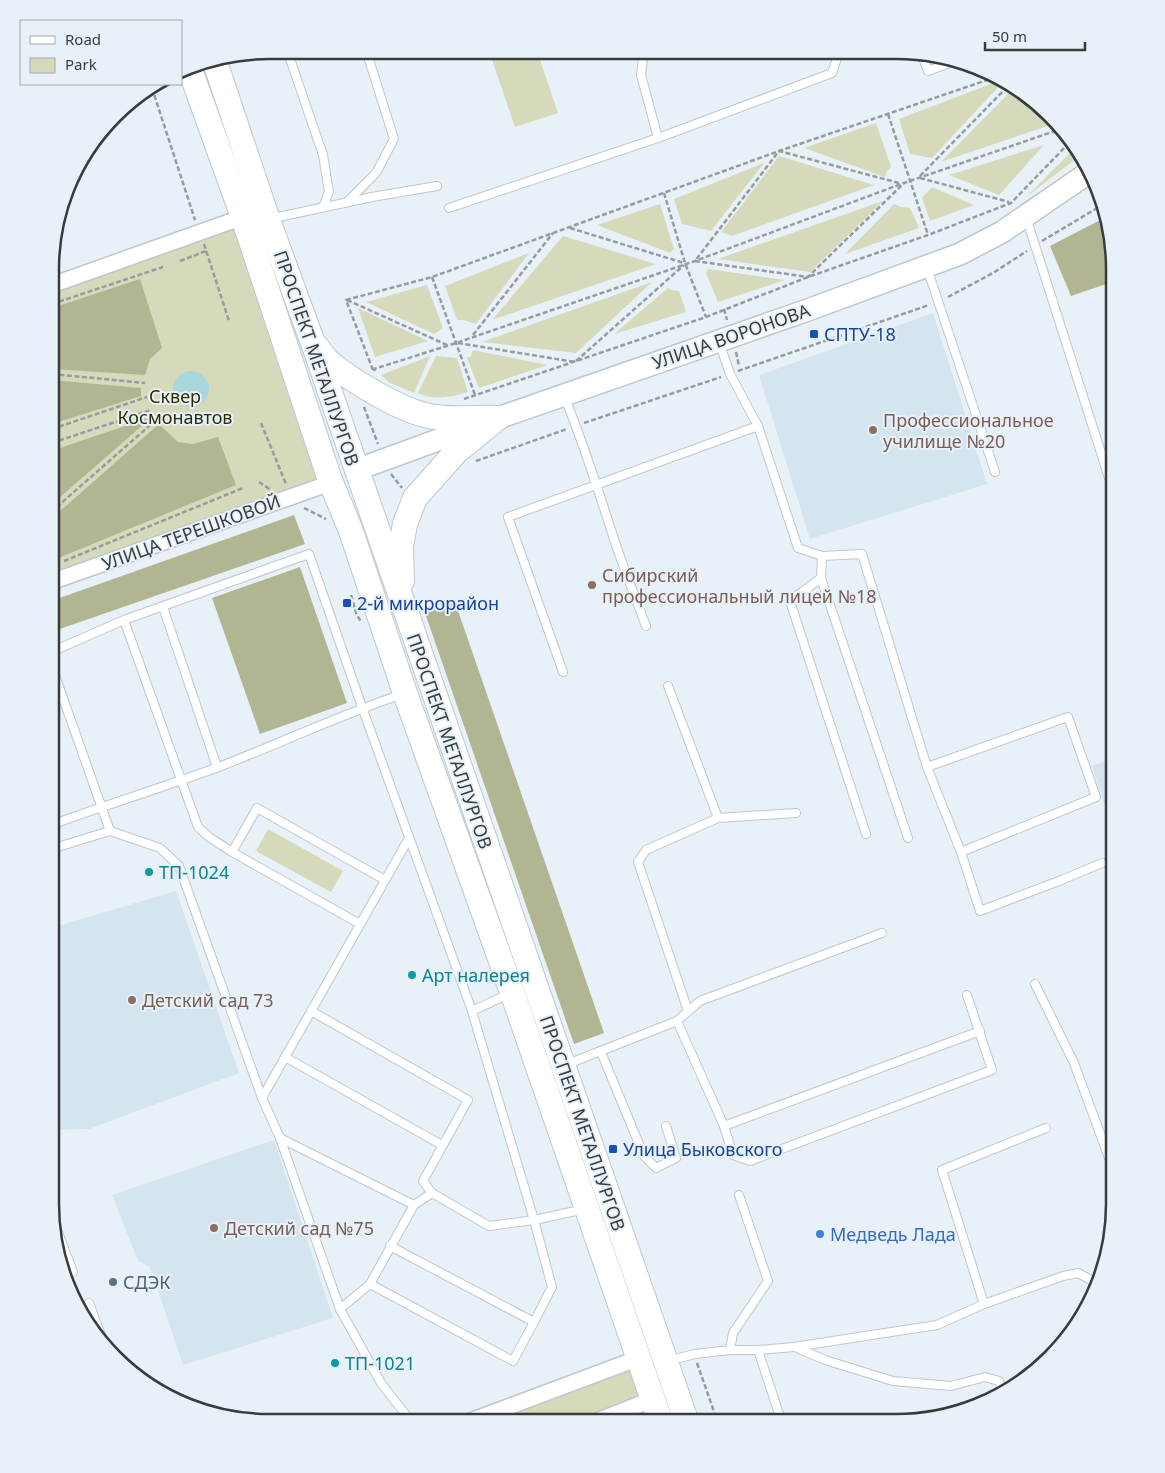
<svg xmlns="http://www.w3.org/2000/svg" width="1165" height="1473" viewBox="0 0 1165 1473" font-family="'Noto Sans',sans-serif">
  <rect width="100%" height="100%" fill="#e8f1f8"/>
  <!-- built -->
  <g fill="#d5e5f0">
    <polygon points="933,313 987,484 810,539 759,375"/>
    <polygon points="1115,758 1115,837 1092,766"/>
    <polygon points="176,891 239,1073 89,1129 50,1130 51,928"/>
    <polygon points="274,1140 333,1318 183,1365 150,1267 138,1261 112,1195"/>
  </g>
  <!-- green -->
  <g fill="#d6d9ba">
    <polygon points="489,51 537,51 558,113 515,127"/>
    <polygon points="1001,80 1004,81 932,158 910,154 899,119"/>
    <polygon points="1016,86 1053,124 941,162"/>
    <polygon points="876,123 891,167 887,171 885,177 804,148"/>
    <polygon points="1044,145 999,195 949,175"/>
    <polygon points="1075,148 1081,155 1026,197"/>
    <polygon points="779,156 874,185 732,236 721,232"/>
    <polygon points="764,163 711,231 682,224 674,199"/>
    <polygon points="932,187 974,205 930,221 922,198"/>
    <polygon points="883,201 810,272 718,259"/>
    <polygon points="660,204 674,249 670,253 597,225"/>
    <polygon points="894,204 901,207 910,208 919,228 845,254"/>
    <polygon points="243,217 330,480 51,582 52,285"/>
    <polygon points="563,236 656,264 492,320"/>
    <polygon points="529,253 476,324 463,320 457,320 445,286"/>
    <polygon points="708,269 785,280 718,302 706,273"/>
    <polygon points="652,282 576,353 482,342"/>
    <polygon points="427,285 443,328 434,334 366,302"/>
    <polygon points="668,288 671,290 679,291 686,312 614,334"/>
    <polygon points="358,308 428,341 375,357"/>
    <polygon points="473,350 547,365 479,388 467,358 471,356"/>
    <polygon points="430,356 414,393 390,383 381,375"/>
    <path d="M436 356 457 358 468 392C452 397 434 401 418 393Z"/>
    <polygon points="268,829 343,871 331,892 256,851"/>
    <polygon points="639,1358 653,1399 592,1423 465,1423"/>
  </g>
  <!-- forest -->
  <g fill="#b1b591">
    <polygon points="1108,216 1115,268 1115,281 1071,296 1050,246"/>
    <polygon points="140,279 162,348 150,359 145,375 52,369 52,308"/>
    <polygon points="52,380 141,388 141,396 52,424"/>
    <polygon points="152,417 51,505 51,451"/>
    <polygon points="159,424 178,442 193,444 218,437 236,485 51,561 51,519"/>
    <polygon points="294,515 305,544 51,632 51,601"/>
    <polygon points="300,567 347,703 260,734 212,598"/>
    <polygon points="455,602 604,1033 574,1044 425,613"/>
  </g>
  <!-- water -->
  <circle fill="#a8d7de" cx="191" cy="389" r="18"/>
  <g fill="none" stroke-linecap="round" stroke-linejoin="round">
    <defs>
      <g id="lane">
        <polyline points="287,50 323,155 329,192 323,207"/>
        <polyline points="640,51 643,58 641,75 658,138"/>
        <polyline points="921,52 928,71 952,62"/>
        <polyline points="347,202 376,173 394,139 366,50"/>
        <polyline points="449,208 658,138 832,73 839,52"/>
        <polyline points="1026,217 1109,478"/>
        <polyline points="269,219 372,197 437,186"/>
        <polyline points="927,268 995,472"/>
        <polyline points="719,342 730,374 758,426 798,548 822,556 862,554 927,767 961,852 980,911 1059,881 1102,863"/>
        <path d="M564 396C585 446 600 497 617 548 626 574 636 600 646 626"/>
        <polyline points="822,556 821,578 908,838"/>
        <polyline points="821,578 790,601 866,834"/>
        <polyline points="163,607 217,767"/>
        <polyline points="124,620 198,827 209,837 232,852"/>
        <polyline points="51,652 124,620 309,554 362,707 472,1011 534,1220 489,1226 432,1193"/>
        <polyline points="563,672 508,517 758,426"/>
        <polyline points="668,686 718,818 646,850 638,862 688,1011"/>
        <polyline points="927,767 1068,717 1096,797 961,852"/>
        <polyline points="718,818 796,813"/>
        <path d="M51 825C105 805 161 788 216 768 279 744 339 715 403 694"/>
        <polyline points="110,831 160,848 179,866 262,1098 280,1138 340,1309 381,1383 412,1423"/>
        <polyline points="51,849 110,831 51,664"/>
        <polyline points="360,924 232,852 257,808 385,880"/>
        <polyline points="1035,984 1074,1063 1115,1174"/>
        <polyline points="311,1011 468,1100 423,1181 432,1193 414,1205 370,1284 340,1309"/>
        <polyline points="472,1011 511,993"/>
        <polyline points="677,1021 724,1126 733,1155 750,1161 992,1070 967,995"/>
        <polyline points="601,1052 644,1156 656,1168 676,1158 666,1126"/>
        <polyline points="285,1057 442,1145"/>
        <polyline points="565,1065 677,1021 700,1001 882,933"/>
        <polyline points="262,1098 409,838"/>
        <polyline points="724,1126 980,1031"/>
        <polyline points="280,1138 414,1205"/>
        <polyline points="51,1214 73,1272"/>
        <polyline points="370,1284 513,1361 534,1322 390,1246"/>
        <polyline points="89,1303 102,1338"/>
        <polyline points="984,1304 942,1170 1046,1128"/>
        <polyline points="534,1322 552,1287 534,1220 585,1209"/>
        <polyline points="795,1347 825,1360 893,1381 951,1386 985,1377 999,1381 1004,1394"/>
        <polyline points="730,1350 733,1333 768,1281 739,1195"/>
        <polyline points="758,1350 782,1423"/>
        <polyline points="667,1361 695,1354 730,1350 758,1350 794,1347 937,1325 984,1304 1063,1276 1078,1273 1095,1282"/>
      </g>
      <g id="street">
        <polyline points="52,285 243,217"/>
        <polyline points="51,582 319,487 330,480"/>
        <polyline points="465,1423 639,1358"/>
        <polyline points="592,1423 653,1399"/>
      </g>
      <polyline id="secondary" points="356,470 498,418 805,311 960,254 1002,232 1091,171"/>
      <g id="primary">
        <polyline points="214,59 268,220 313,343 687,1423"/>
        <polyline points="189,67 243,217 330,480 351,531 405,693 512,992 661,1423"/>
        <path d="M316 346C320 351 324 357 328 361 350 380 397 408 425 415 446 421 475 417 498 418"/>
        <polyline points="402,581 401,546 405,524 415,498 456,452 498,418"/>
      </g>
    </defs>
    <!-- lane casing -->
    <use href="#lane" stroke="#bec7ce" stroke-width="10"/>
    <!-- street casing -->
    <use href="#street" stroke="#bec7ce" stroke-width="18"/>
    <!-- secondary casing -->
    <use href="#secondary" stroke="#bec7ce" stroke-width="24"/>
    <!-- primary casing -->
    <use href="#primary" stroke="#bec7ce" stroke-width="26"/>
    <!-- path -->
    <g stroke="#959ca0" stroke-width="2.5" stroke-dasharray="5 2.5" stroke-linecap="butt">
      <polyline points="152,88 195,220"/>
      <polyline points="888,114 928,235"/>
      <polyline points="920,176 1010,84"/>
      <polyline points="920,178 1009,202"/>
      <polyline points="899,183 779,151 695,261 808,277 904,183"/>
      <polyline points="664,193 685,263 706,317"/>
      <polyline points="570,228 684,263"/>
      <polyline points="1042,241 1104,204"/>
      <polyline points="204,244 229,321"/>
      <polyline points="180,261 206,251"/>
      <polyline points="432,277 475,395"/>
      <polyline points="948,297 993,273 1027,251"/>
      <polyline points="347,300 447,345"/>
      <polyline points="52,304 163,267"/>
      <polyline points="724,309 727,320"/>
      <polyline points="473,335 553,233"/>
      <polyline points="458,343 575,362 684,265"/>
      <polyline points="736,352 739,366"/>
      <polyline points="373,370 346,300 432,277 779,151 993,78"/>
      <polyline points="375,371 374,369 456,343 695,261 901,184 1058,130"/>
      <polyline points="738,371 929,305"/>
      <polyline points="52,374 145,383"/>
      <polyline points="464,399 706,317 808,277 928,235 1011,203 1070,142"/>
      <polyline points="364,407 378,444"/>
      <polyline points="261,423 286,484"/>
      <polyline points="584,423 721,377"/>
      <polyline points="52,429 147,397"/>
      <polyline points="52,443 151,410"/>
      <polyline points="476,461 567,429"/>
      <polyline points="391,474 402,488"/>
      <polyline points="259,482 271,490"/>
      <polyline points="304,508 326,519"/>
      <polyline points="51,512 156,420"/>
      <polyline points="64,561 243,488"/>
      <polyline points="351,595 356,613 361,622"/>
      <polyline points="697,1363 718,1423"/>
    </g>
    <!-- lane -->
    <use href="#lane" stroke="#fff" stroke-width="8"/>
    <!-- street -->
    <use href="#street" stroke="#fff" stroke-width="15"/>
    <!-- secondary -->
    <use href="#secondary" stroke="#fff" stroke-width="21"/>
    <!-- primary -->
    <use href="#primary" stroke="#fff" stroke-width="24"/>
  </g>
  <!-- markers -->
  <g fill="#1a4fb4" stroke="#e8f1f8" stroke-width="2">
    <rect x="809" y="329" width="10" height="10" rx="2.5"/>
    <rect x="342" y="598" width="10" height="10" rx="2.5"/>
    <rect x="608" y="1144" width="10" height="10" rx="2.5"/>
  </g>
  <g fill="#8d6e63" stroke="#e8f1f8" stroke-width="2">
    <circle cx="873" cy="430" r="5"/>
    <circle cx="592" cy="585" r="5"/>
    <circle cx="132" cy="1000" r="5"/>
    <circle cx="214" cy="1228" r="5"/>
  </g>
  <g fill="#0f9aa8" stroke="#e8f1f8" stroke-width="2">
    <circle cx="149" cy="872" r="5"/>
    <circle cx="412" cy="975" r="5"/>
    <circle cx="335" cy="1363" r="5"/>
  </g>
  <circle fill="#3f7fe0" stroke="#e8f1f8" stroke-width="2" cx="820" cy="1234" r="5"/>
  <circle fill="#5c6f8a" stroke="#e8f1f8" stroke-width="2" cx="113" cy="1282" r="5"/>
  <g text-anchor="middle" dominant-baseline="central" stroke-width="4" stroke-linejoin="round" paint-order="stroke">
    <!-- transit labels -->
    <g font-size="18" fill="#164399" stroke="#e8f1f8" text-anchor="start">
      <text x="824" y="334">СПТУ-18</text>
      <text x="357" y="603">2-й микрорайон</text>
      <text x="623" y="1149">Улица Быковского</text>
    </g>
    <!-- street labels -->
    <g font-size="18" fill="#383c3e" stroke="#e8f1f8">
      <text transform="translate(731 336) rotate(-19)">УЛИЦА ВОРОНОВА</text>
      <text transform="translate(317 358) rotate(71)">ПРОСПЕКТ МЕТАЛЛУРГОВ</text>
      <text transform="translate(191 532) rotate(-20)">УЛИЦА ТЕРЕШКОВОЙ</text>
      <text transform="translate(450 741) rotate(71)">ПРОСПЕКТ МЕТАЛЛУРГОВ</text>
      <text transform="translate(583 1123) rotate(71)">ПРОСПЕКТ МЕТАЛЛУРГОВ</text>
    </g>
    <!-- park labels -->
    <g font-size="18" fill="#2c2d00" stroke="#e8f1f8">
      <text x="175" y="396">Сквер<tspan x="175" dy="21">Космонавтов</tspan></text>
    </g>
    <!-- education labels -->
    <g font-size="18" fill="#785e54" stroke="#e8f1f8" text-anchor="start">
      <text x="883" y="420">Профессиональное<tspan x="883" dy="21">училище №20</tspan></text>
      <text x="602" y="575">Сибирский<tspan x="602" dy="21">профессиональный лицей №18</tspan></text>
      <text x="142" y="1000">Детский сад 73</text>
      <text x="224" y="1228">Детский сад №75</text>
    </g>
    <!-- culture labels -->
    <g font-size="18" fill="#0d838f" stroke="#e8f1f8" text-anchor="start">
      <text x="159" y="872">ТП-1024</text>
      <text x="422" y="975">Арт налерея</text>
      <text x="345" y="1363">ТП-1021</text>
    </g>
    <!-- shop labels -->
    <g font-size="18" fill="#366cbe" stroke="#e8f1f8" text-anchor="start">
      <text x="830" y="1234">Медведь Лада</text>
    </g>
    <!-- service labels -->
    <g font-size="18" fill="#4e5e75" stroke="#e8f1f8" text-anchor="start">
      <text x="123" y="1282">СДЭК</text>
    </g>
  </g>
  <!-- crop -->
  <path d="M0 0H1165V1473H0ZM269 59H896A210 210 0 0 1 1106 269V1204A210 210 0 0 1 896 1414H269A210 210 0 0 1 59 1204V269A210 210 0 0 1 269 59Z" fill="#e8f1f8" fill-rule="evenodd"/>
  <path fill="none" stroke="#383c3e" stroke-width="2.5" d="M269 59H896A210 210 0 0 1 1106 269V1204A210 210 0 0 1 896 1414H269A210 210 0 0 1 59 1204V269A210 210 0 0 1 269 59Z"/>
  <!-- legend -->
  <rect x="20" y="20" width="162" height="65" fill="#e8f1f8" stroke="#a2a9ae"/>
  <rect x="30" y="36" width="25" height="8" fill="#ffffff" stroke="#a2a9ae"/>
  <text x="65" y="45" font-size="15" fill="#383c3e">Road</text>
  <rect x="30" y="58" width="25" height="15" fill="#d6d9ba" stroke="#a2a9ae"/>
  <text x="65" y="70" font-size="15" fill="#383c3e">Park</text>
  <!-- scale -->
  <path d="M985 42v8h100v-8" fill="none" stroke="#383c3e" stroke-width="2.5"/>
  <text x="992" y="42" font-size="15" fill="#383c3e" stroke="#e8f1f8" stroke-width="4" paint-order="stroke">50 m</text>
</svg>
